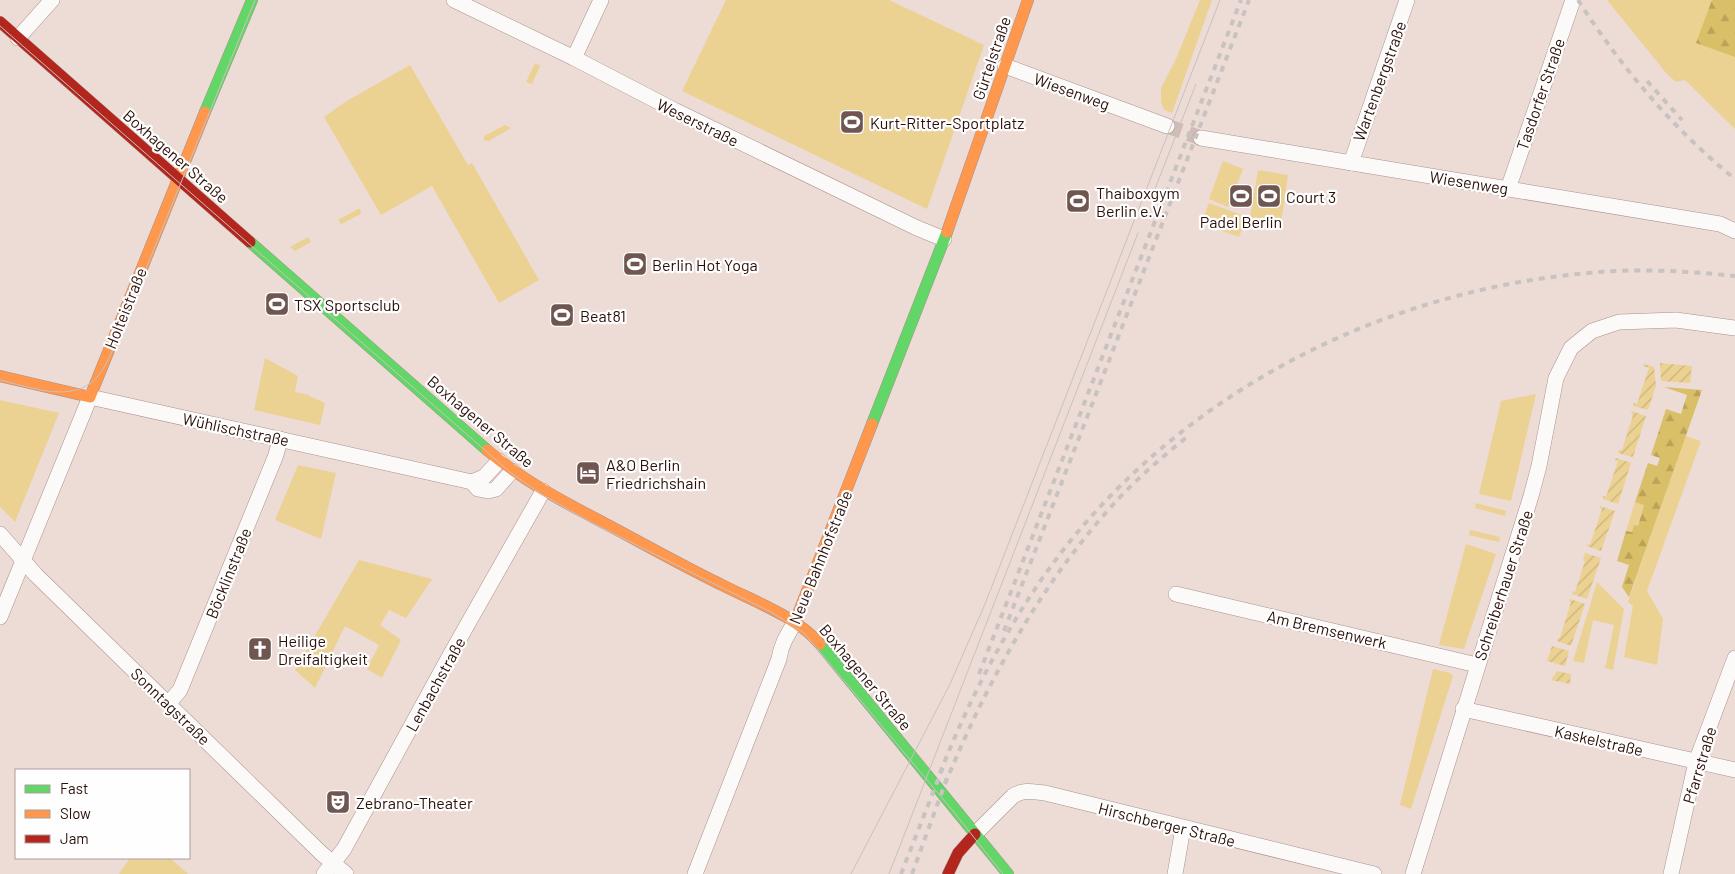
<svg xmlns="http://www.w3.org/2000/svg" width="1735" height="874" viewBox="0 0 1735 874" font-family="Barlow,sans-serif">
  <defs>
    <pattern id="forest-firs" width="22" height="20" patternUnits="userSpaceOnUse" patternTransform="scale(1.25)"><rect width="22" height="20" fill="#d9bf67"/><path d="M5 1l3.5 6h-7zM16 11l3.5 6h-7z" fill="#baa358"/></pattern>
    <pattern id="garden-furrows" width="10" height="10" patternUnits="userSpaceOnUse" patternTransform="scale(1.25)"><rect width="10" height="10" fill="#ebd293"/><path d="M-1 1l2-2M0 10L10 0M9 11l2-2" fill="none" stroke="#cab37d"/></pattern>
  </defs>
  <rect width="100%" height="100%" fill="#eddbd6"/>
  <!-- green -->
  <g fill="#ebd293">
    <polygon points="726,0 889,0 984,45 927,209 682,91"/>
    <polygon points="1200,0 1212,0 1172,113 1164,110 1161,102 1161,88 1176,59"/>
    <polygon points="1607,0 1735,0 1735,129 1685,80 1676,82 1667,74"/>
    <polygon points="535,63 540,66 532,84 526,82"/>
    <polygon points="410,65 468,165 472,163 539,280 499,303 432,186 381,215 324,117 345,102"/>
    <polygon points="505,125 511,128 489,141 484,140 484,136"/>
    <polygon points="1223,161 1243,169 1228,207 1209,199"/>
    <polygon points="1258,170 1288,175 1281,223 1250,217"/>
    <polygon points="1209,203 1247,217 1239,237 1201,223"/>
    <polygon points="358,209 360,209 361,214 341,224 338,220"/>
    <polygon points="308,237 311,242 295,251 290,247"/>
    <polygon points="265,358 298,376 295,392 309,395 309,396 325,403 320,425 254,410"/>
    <polygon points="1536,394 1511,501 1479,494 1501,401"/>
    <polygon points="0,400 59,413 15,522 0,507"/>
    <polygon points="1685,436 1701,441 1647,591 1663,619 1657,665 1624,657 1633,606 1628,602"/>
    <polygon points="298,465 336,473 321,539 275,520"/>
    <polygon points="1635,502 1644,504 1638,526 1632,532 1626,531"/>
    <polygon points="1476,503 1506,511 1505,516 1475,508"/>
    <polygon points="1470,530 1500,537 1499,542 1469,535"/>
    <polygon points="1466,544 1496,554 1464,649 1439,645"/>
    <polygon points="359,560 432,579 406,618 389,610 380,625 401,640 382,678 367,669 379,645 345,626 315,688 295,670"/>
    <polygon points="1597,582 1624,609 1613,670 1605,668 1614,625 1593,620 1584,663 1573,661"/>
    <polygon points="1433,669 1450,673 1453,676 1411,809 1400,805"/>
    <polygon points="130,858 170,858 188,874 119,874"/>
  </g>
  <!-- forest -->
  <g fill="url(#forest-firs)">
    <polygon points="1712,0 1735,0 1735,57 1696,43"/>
    <polygon points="1664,387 1702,390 1629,597 1622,587 1629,565 1617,561 1626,531 1632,532 1634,525 1638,526 1644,505 1635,502 1648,463 1657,466 1660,458 1651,455 1666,409 1681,414 1687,395"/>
  </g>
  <!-- garden -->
  <g fill="url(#garden-furrows)">
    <polygon points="1660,363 1692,366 1690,383 1661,381"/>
    <polygon points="1644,364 1654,367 1656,386 1648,410 1633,406 1634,403 1637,404 1649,368 1643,366"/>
    <polygon points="1632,411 1646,416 1633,457 1618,453 1619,450 1622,450 1633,415 1631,413"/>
    <polygon points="1616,458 1631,463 1618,504 1603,499 1603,496 1606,497 1618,461 1615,460"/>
    <polygon points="1600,506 1615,511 1601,551 1587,546 1588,544 1590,545 1602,509 1600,508"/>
    <polygon points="1585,553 1601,558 1587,599 1572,594 1573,591 1575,592 1585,561 1583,560"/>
    <polygon points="1570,599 1585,604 1571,646 1557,641 1558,638 1560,638 1571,602 1569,602"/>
    <polygon points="1552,646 1569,651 1565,666 1547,661"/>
    <polygon points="1557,671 1571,674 1570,684 1551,680"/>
  </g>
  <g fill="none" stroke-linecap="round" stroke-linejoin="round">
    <!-- street-tunnel -->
    <polyline stroke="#d0bcb7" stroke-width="15" stroke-dasharray="15 8" stroke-linecap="butt" points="1167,126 1201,138"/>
    <defs>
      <g id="street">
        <polyline points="454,0 574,58 674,110 917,228 944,239"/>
        <polyline points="18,38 52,0"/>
        <polyline points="574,58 601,0"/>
        <polyline points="1005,66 1167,126"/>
        <polyline points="1201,138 1720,224 1735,231"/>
        <polyline points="1351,163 1407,0"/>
        <polyline points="1508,189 1573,0"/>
        <polyline points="472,482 478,489 488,491 496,489 512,471"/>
        <polyline points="0,534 36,575 321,853 346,874"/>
        <polyline points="1176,594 1477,665"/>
        <polyline points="0,617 90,397 472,482 484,477 499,461"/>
        <polyline points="168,704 180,690 276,455 280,439"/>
        <polyline points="1463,709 1735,770"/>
        <path d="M975 834 1013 796C1023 789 1034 792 1045 793L1374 874"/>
        <polyline points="324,874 344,849 449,657 543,491"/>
        <path d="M695 874 779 659C781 644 788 634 795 622"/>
        <polyline points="1175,874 1183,828"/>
        <polyline points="1413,874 1531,496 1539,466 1556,378 1571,348 1592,331 1619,322 1676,320 1735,328"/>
        <polyline points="1671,874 1696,762 1735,658"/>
      </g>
      <g id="fast">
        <polyline points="205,112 252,0"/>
        <polyline points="250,242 487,450"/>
        <polyline points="872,424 947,232"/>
        <polyline points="820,644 1008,874"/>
      </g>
      <g id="slow">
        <polyline points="947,232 1028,0"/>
        <polyline points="0,376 90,397 205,112"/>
        <path d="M487 450C523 481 564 502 606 524 644 544 681 565 720 584 753 601 796 616 820 644"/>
        <polyline points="795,622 872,424"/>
      </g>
      <g id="jam">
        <polyline points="0,22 250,242"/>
        <polyline points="948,874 958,853 975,834"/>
      </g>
    </defs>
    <!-- street casing -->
    <use href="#street" stroke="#a7928d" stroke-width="16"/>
    <!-- fast casing -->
    <use href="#fast" stroke="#a7928d" stroke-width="12"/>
    <!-- slow casing -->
    <use href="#slow" stroke="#a7928d" stroke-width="12"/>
    <!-- jam casing -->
    <use href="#jam" stroke="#a7928d" stroke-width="12"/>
    <!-- street -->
    <use href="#street" stroke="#fcfaf9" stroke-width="15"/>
    <!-- fast -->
    <use href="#fast" stroke="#63d668" stroke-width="11"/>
    <!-- slow -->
    <use href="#slow" stroke="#ff974d" stroke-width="11"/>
    <!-- jam -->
    <use href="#jam" stroke="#b3261e" stroke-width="11"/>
    <!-- tram -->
    <g stroke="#c8c2c1" stroke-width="1">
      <polyline points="0,26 511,473 541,494 592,523 771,612 804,633 953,811 1003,874"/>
      <polyline points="1155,189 1196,84"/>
      <path d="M0 380C34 388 80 407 103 369 112 355 117 338 124 323L255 0"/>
      <polyline points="851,874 950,684 985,604 1220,0"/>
      <polyline points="889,874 1138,233"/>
    </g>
    <!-- rail -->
    <g stroke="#c8c2c1" stroke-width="4" stroke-dasharray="6 6" stroke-linecap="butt">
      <path d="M1578 0C1621 67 1673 129 1735 179"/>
      <polyline points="1647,81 1682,120"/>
      <polyline points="1004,631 1249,0"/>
      <polyline points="979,674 1241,0"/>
      <path d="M940 773C974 687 1021 598 1082 527 1209 379 1395 290 1588 273 1637 268 1686 271 1735 276"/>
      <path d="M945 784C986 684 1038 589 1110 508 1133 482 1161 458 1188 436"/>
      <polyline points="901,874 943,767"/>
      <polyline points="912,874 947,778"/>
    </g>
  </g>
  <!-- icons -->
  <defs>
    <symbol id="stadium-square" viewBox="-11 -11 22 22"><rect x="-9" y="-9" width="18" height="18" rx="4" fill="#6f5651" stroke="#fefefe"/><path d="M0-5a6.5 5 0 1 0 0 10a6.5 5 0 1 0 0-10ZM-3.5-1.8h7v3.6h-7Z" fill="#fff"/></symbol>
    <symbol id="hotel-square" viewBox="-11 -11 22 22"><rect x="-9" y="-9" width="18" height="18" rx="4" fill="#6f5651" stroke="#fefefe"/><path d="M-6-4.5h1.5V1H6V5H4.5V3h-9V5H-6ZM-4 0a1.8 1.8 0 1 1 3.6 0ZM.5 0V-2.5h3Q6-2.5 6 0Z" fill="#fff"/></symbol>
    <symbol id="church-square" viewBox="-11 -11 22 22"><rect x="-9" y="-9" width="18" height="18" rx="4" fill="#6f5651" stroke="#fefefe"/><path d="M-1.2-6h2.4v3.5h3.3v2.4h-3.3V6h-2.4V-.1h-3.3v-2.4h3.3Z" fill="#fff"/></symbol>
    <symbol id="theatre-square" viewBox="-11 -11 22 22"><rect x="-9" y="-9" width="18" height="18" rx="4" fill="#6f5651" stroke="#fefefe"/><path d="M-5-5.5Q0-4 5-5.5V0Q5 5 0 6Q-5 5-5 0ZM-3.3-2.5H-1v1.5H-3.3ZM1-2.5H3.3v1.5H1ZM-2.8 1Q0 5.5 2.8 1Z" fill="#fff"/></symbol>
  </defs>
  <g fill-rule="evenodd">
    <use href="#stadium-square" x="838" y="108" width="28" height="28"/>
    <use href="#stadium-square" x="1227" y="182" width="28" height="28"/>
    <use href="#stadium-square" x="1255" y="182" width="28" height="28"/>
    <use href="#stadium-square" x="1064" y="187" width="28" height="28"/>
    <use href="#stadium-square" x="621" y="250" width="28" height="28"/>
    <use href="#stadium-square" x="263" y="290" width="28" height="28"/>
    <use href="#stadium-square" x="548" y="301" width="28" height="28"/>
    <use href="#hotel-square" x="574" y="459" width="28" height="28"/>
    <use href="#church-square" x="246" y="635" width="28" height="28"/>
    <use href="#theatre-square" x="324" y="788" width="28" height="28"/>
  </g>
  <g text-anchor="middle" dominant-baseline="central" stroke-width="4.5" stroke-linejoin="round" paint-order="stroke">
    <!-- street labels -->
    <g font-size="16" fill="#2b0f09" stroke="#fefefe">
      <text transform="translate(991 58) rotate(-71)">Gürtelstraße</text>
      <text transform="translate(1379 81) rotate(-70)">Wartenbergstraße</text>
      <text transform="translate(1072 91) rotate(20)">Wiesenweg</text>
      <text transform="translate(1540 94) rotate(-71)">Tasdorfer Straße</text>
      <text transform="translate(698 122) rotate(26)">Weserstraße</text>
      <text transform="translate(176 156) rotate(41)">Boxhagener Straße</text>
      <text transform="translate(1469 182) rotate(9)">Wiesenweg</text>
      <text transform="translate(125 308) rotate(-68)">Holteistraße</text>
      <text transform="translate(481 421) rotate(40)">Boxhagener Straße</text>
      <text transform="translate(236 429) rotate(12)">Wühlischstraße</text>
      <text transform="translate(820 557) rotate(-68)">Neue Bahnhofstraße</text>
      <text transform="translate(228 573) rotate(-68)">Böcklinstraße</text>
      <text transform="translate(1503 585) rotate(-72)">Schreiberhauer Straße</text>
      <text transform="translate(1327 629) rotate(13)">Am Bremsenwerk</text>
      <text transform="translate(866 677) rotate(50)">Boxhagener Straße</text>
      <text transform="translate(435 684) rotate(-61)">Lenbachstraße</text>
      <text transform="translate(171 706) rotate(44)">Sonntagstraße</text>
      <text transform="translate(1599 740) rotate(13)">Kaskelstraße</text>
      <text transform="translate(1699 765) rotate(-73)">Pfarrstraße</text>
      <text transform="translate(1167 824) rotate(14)">Hirschberger Straße</text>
    </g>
    <!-- poi labels -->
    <g font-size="16" fill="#2b0f09" stroke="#fefefe" text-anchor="start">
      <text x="870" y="122">Kurt-Ritter-Sportplatz</text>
      <text x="1096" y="192">Thaiboxgym<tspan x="1096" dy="18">Berlin e.V.</tspan></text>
      <text x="1286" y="196">Court 3</text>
      <text x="1241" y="221" text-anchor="middle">Padel Berlin</text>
      <text x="652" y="264">Berlin Hot Yoga</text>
      <text x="294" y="304">TSX Sportsclub</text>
      <text x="580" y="315">Beat81</text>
      <text x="606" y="464">A&amp;O Berlin<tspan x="606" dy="18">Friedrichshain</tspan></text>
      <text x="278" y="640">Heilige<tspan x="278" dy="18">Dreifaltigkeit</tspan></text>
      <text x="356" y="802">Zebrano-Theater</text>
    </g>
  </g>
  <!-- legend -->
  <rect x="15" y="769" width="175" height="90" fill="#fefefe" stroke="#aa9e9c"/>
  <rect x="25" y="785" width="25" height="8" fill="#63d668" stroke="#aa9e9c"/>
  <text x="60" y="794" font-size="15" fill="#2b0f09">Fast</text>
  <rect x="25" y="810" width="25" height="8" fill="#ff974d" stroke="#aa9e9c"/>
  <text x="60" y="819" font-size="15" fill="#2b0f09">Slow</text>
  <rect x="25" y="835" width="25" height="8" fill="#b3261e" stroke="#aa9e9c"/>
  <text x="60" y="844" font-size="15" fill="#2b0f09">Jam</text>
</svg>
